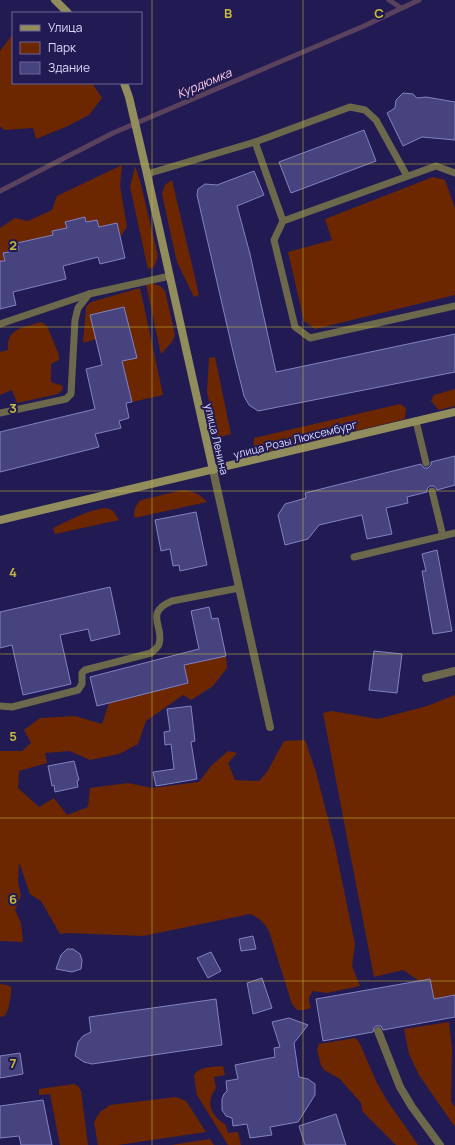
<svg xmlns="http://www.w3.org/2000/svg" width="455" height="1145" viewBox="0 0 455 1145" font-family="Manrope,sans-serif">
  <rect width="100%" height="100%" fill="#221b53"/>
  <!-- green -->
  <g fill="#6c2701">
    <polygon points="13,34 13,83 92,83 102,98 89,115 68,126 36,139 33,128 4,130 0,126 0,51"/>
    <polygon points="122,165 120,186 127,227 120,237 117,223 99,227 97,220 86,222 66,222 67,228 52,231 54,242 17,243 19,250 3,253 6,267 0,268 0,228 15,218 28,221 52,210 57,196"/>
    <polygon points="135,166 140,181 158,256 154,267 148,269 130,187"/>
    <polygon points="433,177 445,180 455,208 455,295 315,329 304,321 288,252 332,240 325,219"/>
    <polygon points="172,180 199,295 194,297 177,262 162,194 165,185"/>
    <polygon points="152,283 160,286 165,291 175,335 172,342 161,354 146,284"/>
    <polygon points="140,288 163,395 132,402 122,361 136,357 124,307 90,315 96,339 83,343 86,307 91,302"/>
    <path d="M41 322 47 326 59 355V360L51 364V382L63 386 62 390 58 394 17 403 12 390 0 395V352L8 350C6 328 23 328 41 322Z"/>
    <polygon points="215,357 231,434 217,438 207,392 209,358"/>
    <polygon points="455,389 455,406 439,410 431,401 434,395"/>
    <path d="M400 404 406 408 405 419 259 454C253 449 253 445 254 438Z"/>
    <path d="M183 490C193 491 200 494 207 502L134 518C134 510 135 505 141 500Z"/>
    <path d="M107 508 113 511 119 520 55 534 53 528C70 520 89 509 107 508Z"/>
    <path d="M226 656 227 668 213 686 191 700 183 695 146 721 138 744 119 754 90 760 70 751 45 753 47 763 19 771 18 788 39 807 54 798 67 815 88 807 90 788 128 783 152 788 199 782 211 766 228 751 237 753 228 763 235 780 259 781 267 772 284 741 305 740 316 772 334 842 355 944 352 966 360 986 327 993 313 991C308 997 308 1001 311 1008L304 1010H297L292 1004 269 931C264 922 259 918 250 914L143 936 67 933 60 934 41 901 30 894 19 862 18 882 21 896 15 910 21 923 23 942 0 941V751H22L31 743 24 730 40 718 75 716 102 724 109 703 188 683 184 665Z"/>
    <polygon points="455,695 455,995 434,999 430,979 419,981 403,970 374,977 323,713 332,711 378,719 427,706"/>
    <path d="M0 984 7 985 11 987C12 992 9 1009 6 1014 4 1017 3 1016 0 1017Z"/>
    <polygon points="449,1022 452,1049 451,1102 455,1107 455,1127 419,1075 409,1054 404,1029"/>
    <polygon points="355,1038 359,1042 376,1081 386,1099 418,1145 396,1145 364,1113 362,1110 361,1103 340,1079 324,1070 321,1065 317,1050 319,1044"/>
    <path d="M223 1066 225 1075 214 1077 216 1088C205 1102 211 1116 225 1124L228 1133 238 1132 241 1145H228L197 1095 194 1076C198 1066 214 1067 223 1066Z"/>
    <polygon points="74,1084 78,1086 81,1091 88,1145 60,1145 50,1094 39,1095 39,1089"/>
    <polygon points="176,1097 186,1101 206,1132 118,1145 98,1145 94,1122 100,1112 110,1105"/>
    <polygon points="210,1139 214,1145 171,1145"/>
  </g>
  <g fill="none" stroke-linecap="round" stroke-linejoin="round">
    <!-- stream -->
    <g stroke="#5a415d" stroke-width="5">
      <polyline points="389,0 401,8"/>
      <polyline points="0,191 113,133 364,26 419,0"/>
    </g>
  </g>
  <!-- building -->
  <g fill="#46437e" stroke="#8282c3">
    <polygon points="403,93 413,94 417,98 426,97 455,102 455,140 422,137 403,146 387,113 395,108 396,100"/>
    <polygon points="364,130 376,161 291,193 279,162"/>
    <polygon points="254,171 264,195 237,206 250,254 276,372 455,334 455,372 258,411 249,405 244,396 234,356 197,195 198,189 205,184 217,185"/>
    <polygon points="85,217 86,222 97,220 99,227 117,223 125,258 100,264 98,257 63,266 66,279 13,292 16,305 0,309 0,261 5,261 3,253 19,250 17,243 53,235 52,231 67,228 65,222"/>
    <polygon points="124,307 137,358 122,361 132,402 126,403 129,418 119,421 121,428 95,434 99,447 0,472 0,432 95,409 86,369 102,365 90,315"/>
    <polygon points="455,456 455,485 437,490 434,486 430,486 427,489 427,492 407,497 408,503 386,508 392,534 367,539 362,515 319,525 308,539 285,545 278,515 285,504 306,498 305,493 421,464 424,468 428,468 431,465 431,462"/>
    <polygon points="196,512 207,565 180,571 179,565 173,566 170,549 161,551 155,520"/>
    <polygon points="437,550 452,631 433,634 422,571 426,571 422,554"/>
    <polygon points="110,587 120,634 91,641 88,629 60,635 71,684 23,695 12,645 0,648 0,612"/>
    <polygon points="209,607 212,619 218,618 226,656 184,665 188,683 97,706 90,677 199,649 191,611"/>
    <polygon points="374,651 402,654 397,693 369,690"/>
    <polygon points="191,706 195,741 191,742 197,779 156,786 153,772 174,769 171,744 165,745 164,732 170,731 167,709"/>
    <polygon points="74,761 79,780 77,781 78,787 55,792 54,785 52,786 48,766"/>
    <polygon points="253,936 256,949 241,951 239,939"/>
    <polygon points="67,949 73,949 80,954 82,960 81,969 72,972 56,969 61,955"/>
    <polygon points="211,952 221,971 208,978 197,958"/>
    <polygon points="262,978 272,1008 253,1014 247,983"/>
    <polygon points="430,979 434,999 455,995 455,1017 383,1030 381,1026 376,1026 374,1028 373,1032 323,1041 316,999"/>
    <polygon points="216,999 222,1045 92,1064 84,1062 75,1056 78,1042 83,1036 91,1032 89,1017"/>
    <polygon points="289,1018 308,1025 294,1043 299,1077 308,1079 315,1084 315,1095 298,1122 270,1127 272,1135 250,1138 247,1124 233,1126 232,1118 226,1116 222,1110 222,1099 224,1094 227,1091 226,1081 238,1079 235,1065 275,1057 274,1048 280,1047 272,1022"/>
    <polygon points="20,1053 23,1074 0,1078 0,1056"/>
    <polygon points="43,1100 52,1145 21,1145 19,1136 0,1138 0,1106"/>
    <polygon points="336,1114 346,1145 305,1145 299,1126"/>
  </g>
  <g fill="none" stroke-linecap="round" stroke-linejoin="round">
    <!-- service -->
    <g stroke="#6b684b" stroke-width="7">
      <polyline points="255,142 283,221"/>
      <polyline points="455,173 436,166 283,221 274,240 295,327 310,338 455,306"/>
      <polyline points="147,174 255,142 350,107 365,110 376,120 407,176"/>
      <polyline points="0,324 89,294 170,276"/>
      <polyline points="0,413 66,399 71,394 75,320 78,308 89,294"/>
      <polyline points="416,421 426,463"/>
      <polyline points="432,491 443,536"/>
      <polyline points="354,557 455,533"/>
      <path d="M0 706 12 707 78 690 82 684V673L85 670 151 653C154 650 158 648 159 644 165 627 143 613 172 601L239 588"/>
    </g>
    <!-- pedestrian -->
    <polyline stroke="#6b684b" stroke-width="8" points="378,1031 400,1087 412,1107 440,1145"/>
    <!-- minor -->
    <g stroke="#6b684b" stroke-width="8">
      <polyline points="213,470 270,727"/>
      <polyline points="426,678 455,671"/>
    </g>
    <!-- secondary -->
    <g stroke="#918d5d" stroke-width="8">
      <polyline points="55,0 68,13"/>
      <polyline points="124,83 129,97 147,174 213,470"/>
      <polyline points="0,520 455,412"/>
    </g>
  </g>
  <!-- grid -->
  <path fill="none" stroke="#c8bb3b" stroke-width="1" stroke-opacity="0.55" d="M152 0V1145M303 0V1145M0 164H455M0 327H455M0 491H455M0 654H455M0 818H455M0 981H455"/>
  <g text-anchor="middle" dominant-baseline="central" stroke-width="4" stroke-linejoin="round" paint-order="stroke">
    <!-- street labels -->
    <g font-size="11" fill="#d9dafe" stroke="#221b53">
      <text transform="translate(217 439) rotate(77)">улица Ленина</text>
      <text transform="translate(295 439) rotate(-14)">улица Розы Люксембург</text>
    </g>
    <!-- water labels -->
    <g font-size="12" font-style="italic" fill="#fccce7" stroke="#221b53">
      <text transform="translate(204 83) rotate(-23)">Курдюмка</text>
    </g>
  </g>
  <g font-size="13" text-anchor="middle" font-weight="bold" fill="#c8bb3b" stroke="#221b53" stroke-width="4" stroke-linejoin="round" paint-order="stroke">
    <text x="228" y="18">B</text>
    <text x="379" y="18">C</text>
    <text x="13" y="250">2</text>
    <text x="13" y="413">3</text>
    <text x="13" y="577">4</text>
    <text x="13" y="741">5</text>
    <text x="13" y="904">6</text>
    <text x="13" y="1068">7</text>
  </g>
  <!-- legend -->
  <rect x="12" y="12" width="130" height="72" fill="#221b53" stroke="#6b6797"/>
  <rect x="20" y="25" width="20" height="6" fill="#918d5d" stroke="#6b6797"/>
  <text x="48" y="32" font-size="12" fill="#d9dafe">Улица</text>
  <rect x="20" y="42" width="20" height="12" fill="#6c2701" stroke="#6b6797"/>
  <text x="48" y="52" font-size="12" fill="#d9dafe">Парк</text>
  <rect x="20" y="62" width="20" height="12" fill="#46437e" stroke="#6b6797"/>
  <text x="48" y="72" font-size="12" fill="#d9dafe">Здание</text>
</svg>
